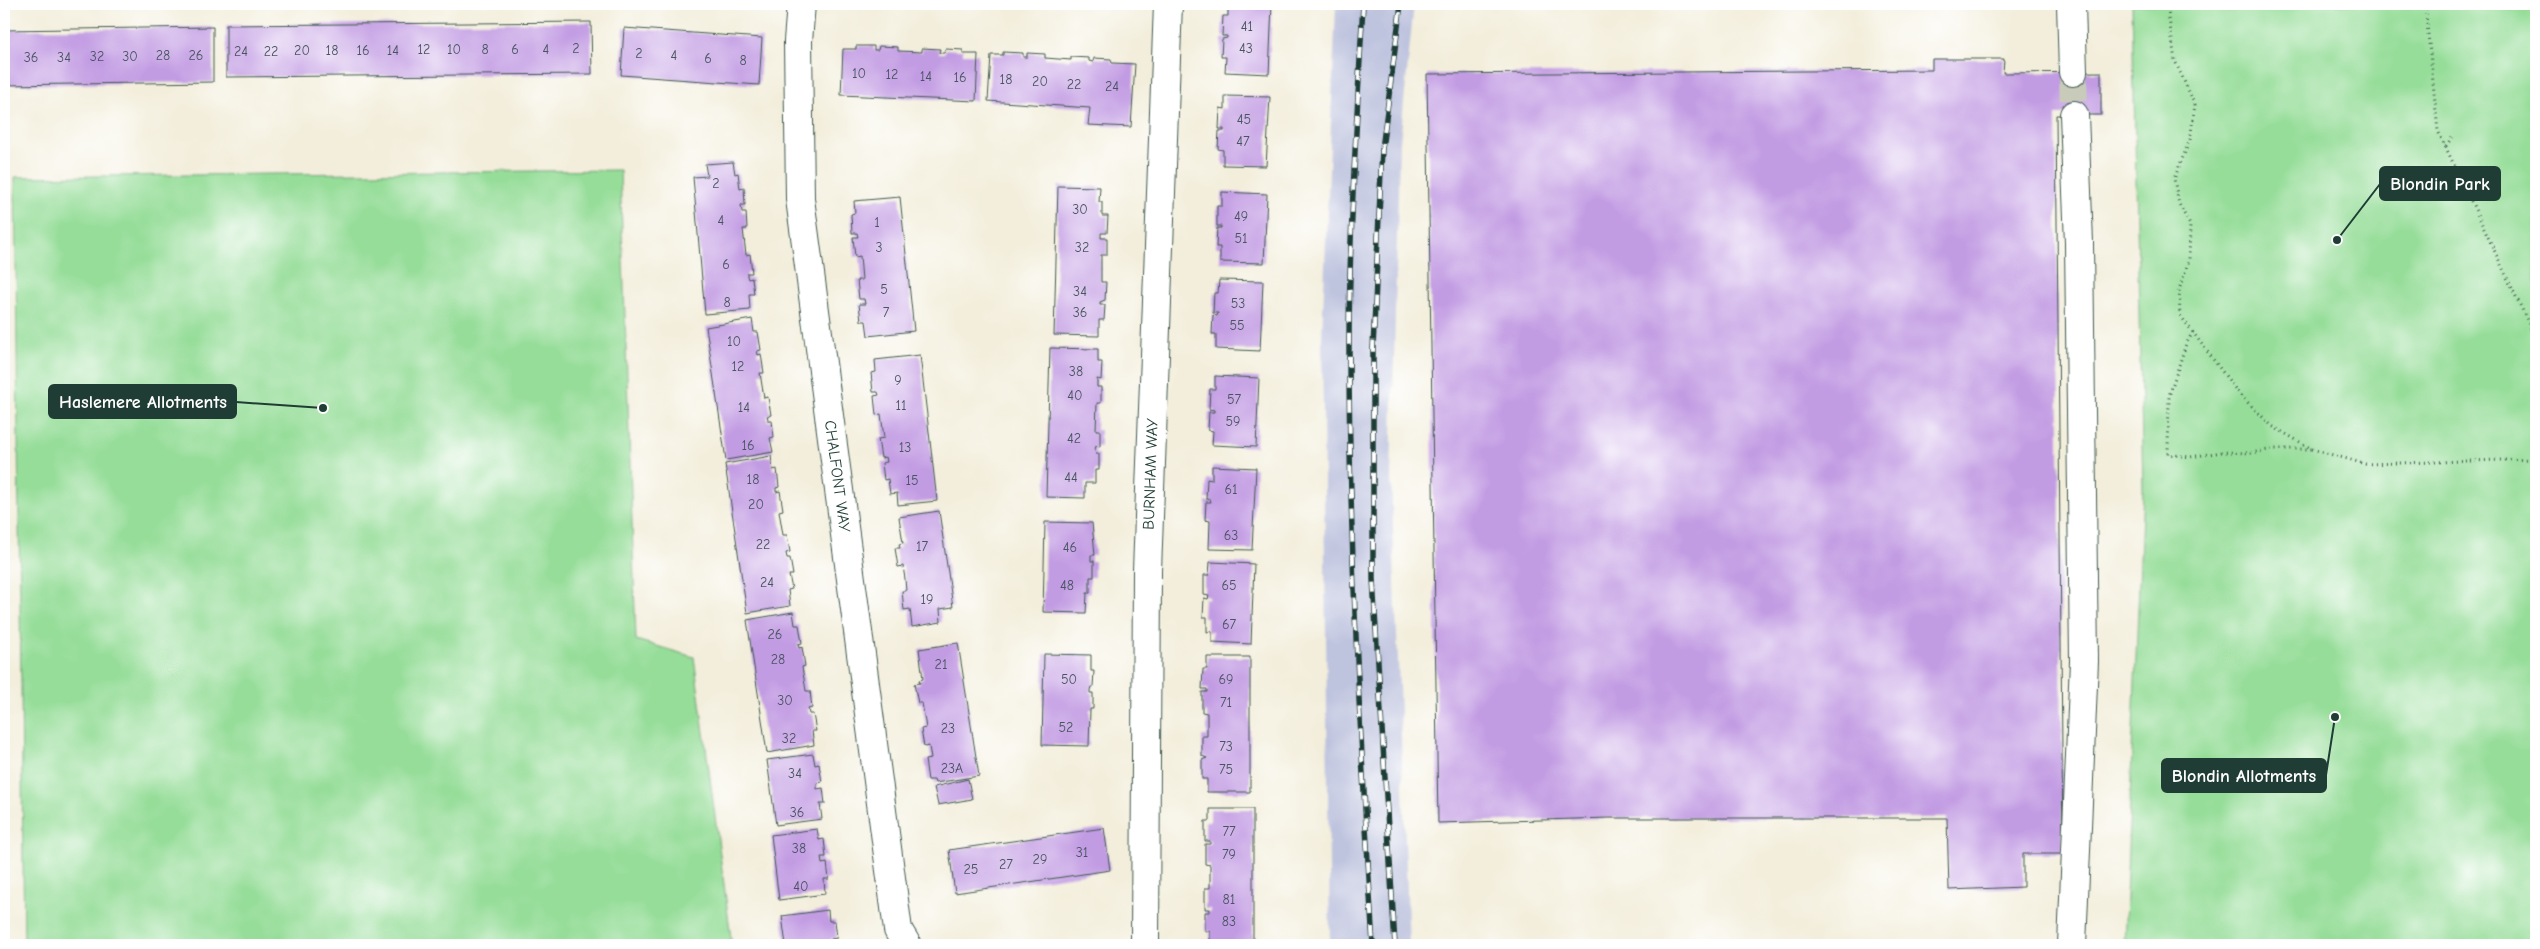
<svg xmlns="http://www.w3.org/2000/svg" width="2540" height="949" viewBox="0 0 2540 949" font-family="'Comic Neue',sans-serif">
  <rect width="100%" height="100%" fill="#fff"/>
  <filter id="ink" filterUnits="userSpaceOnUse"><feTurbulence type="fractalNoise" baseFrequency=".02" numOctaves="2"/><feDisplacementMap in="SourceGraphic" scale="10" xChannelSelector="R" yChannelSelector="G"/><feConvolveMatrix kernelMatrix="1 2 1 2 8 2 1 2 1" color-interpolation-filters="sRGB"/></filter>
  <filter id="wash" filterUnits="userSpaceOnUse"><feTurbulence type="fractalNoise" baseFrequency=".0096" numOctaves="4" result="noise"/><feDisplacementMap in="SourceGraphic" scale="20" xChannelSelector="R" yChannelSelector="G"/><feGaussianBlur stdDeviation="1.12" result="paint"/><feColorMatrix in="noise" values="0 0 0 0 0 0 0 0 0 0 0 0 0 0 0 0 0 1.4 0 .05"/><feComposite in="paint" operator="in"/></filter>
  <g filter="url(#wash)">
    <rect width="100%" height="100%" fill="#f3eedb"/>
    <!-- industrial -->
    <polygon fill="#bec3de" points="1336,4 1414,4 1399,152 1391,479 1409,945 1330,945 1322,335"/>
    <!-- green -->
    <g fill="#95dd98" stroke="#5a8d66">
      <polygon points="2132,4 2536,4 2536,945 2124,945 2143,489"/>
      <polygon points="620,170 636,640 694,657 732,945 24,945 15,177"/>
    </g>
    <g id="blocks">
      <!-- building -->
      <g fill="#c29ce3">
        <polygon points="1228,4 1272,4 1269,74 1225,72 1226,57 1221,57 1222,39 1227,38 1227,36 1222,36 1223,16 1228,16"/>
        <polygon points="591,22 592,74 226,77 226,25"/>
        <polygon points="213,27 213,82 4,85 4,30"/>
        <polygon points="624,28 762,38 759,85 621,75"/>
        <polygon points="856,46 874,46 874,50 878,50 879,46 898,47 898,51 922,52 922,48 940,49 939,53 944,53 946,49 963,50 963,54 978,54 976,101 841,95 843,49 856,49"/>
        <polygon points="1003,52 1023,53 1023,57 1027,57 1027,53 1045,54 1045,58 1071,60 1071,57 1089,58 1089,61 1093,62 1094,58 1111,59 1112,63 1135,64 1131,127 1088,125 1090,108 988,101 991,55 1003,55"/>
        <polygon points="1932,59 2004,59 2003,73 2101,72 2101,115 2056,115 2063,854 2023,854 2023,887 1949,890 1947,818 1609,818 1438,823 1427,74 1932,70"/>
        <polygon points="1225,96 1270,97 1266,166 1223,165 1223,150 1218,149 1219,131 1224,131 1224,129 1219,129 1220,108 1225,109"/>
        <polygon points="733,162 735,174 738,173 740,189 744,188 745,205 741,205 742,212 746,212 747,229 743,229 746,255 750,254 752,273 747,273 747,276 748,279 752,278 754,294 749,294 750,310 705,314 693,177 707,176 705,164"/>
        <polygon points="1058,186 1100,187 1099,202 1102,202 1102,216 1108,216 1107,233 1101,233 1101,238 1107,238 1107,255 1101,255 1101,282 1106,282 1105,300 1100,302 1100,305 1105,305 1104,320 1099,320 1099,336 1054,335"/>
        <polygon points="1222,192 1267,194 1264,263 1220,262 1220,247 1216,247 1217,228 1221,228 1221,226 1217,226 1217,206 1222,206"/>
        <polygon points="900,197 914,331 868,336 866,321 861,321 859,304 865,304 864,299 859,299 857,280 862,280 860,256 855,257 853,237 858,237 857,233 852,233 851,214 855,213 854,201"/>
        <polygon points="1219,280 1263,281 1260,351 1216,349 1216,334 1212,334 1213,315 1217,316 1218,313 1213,313 1214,293 1218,293"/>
        <polygon points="752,319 754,332 758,332 761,350 757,351 758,355 761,354 764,373 760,373 764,398 768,397 771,415 767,416 768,419 768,421 772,421 774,437 770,438 773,452 726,460 706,327"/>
        <polygon points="1050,348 1098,349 1098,362 1102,362 1101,380 1097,379 1097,387 1101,387 1101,403 1097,403 1096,430 1100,430 1100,447 1096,446 1095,450 1096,454 1099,454 1099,470 1095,470 1095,483 1085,483 1085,498 1046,497"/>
        <polygon points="920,355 937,501 898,505 897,493 890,494 888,479 884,480 882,463 887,462 886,457 881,458 878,439 884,438 881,414 876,415 874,396 879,395 878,392 873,392 871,373 876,372 875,360"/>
        <polygon points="1215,376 1259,378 1256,447 1212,445 1213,431 1208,430 1209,412 1214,412 1214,410 1209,409 1210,389 1215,389"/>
        <polygon points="771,456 773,470 777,469 779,487 776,488 776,492 780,491 783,510 779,511 783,535 787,535 790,552 786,553 787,558 790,558 793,575 789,575 792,589 788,590 790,606 747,613 725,464"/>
        <polygon points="1212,466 1256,468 1252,550 1209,549 1210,521 1205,520 1206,502 1211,502 1210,499 1206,499 1207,479 1212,480"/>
        <polygon points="939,511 953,607 940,609 941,622 912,627 910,609 904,610 902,591 906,591 905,579 903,566 898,567 895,548 900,548 899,544 903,543 899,517"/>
        <polygon points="1045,522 1092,523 1095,555 1091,555 1091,561 1094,561 1094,577 1090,577 1090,593 1087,593 1086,613 1043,612"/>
        <polygon points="1210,562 1254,564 1251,644 1212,642 1212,631 1207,632 1207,617 1203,617 1204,598 1208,599 1209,596 1204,595 1204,575 1209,575"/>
        <polygon points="793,612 795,625 799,625 802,643 798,644 799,648 802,647 805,666 802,667 806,691 810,691 812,708 808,709 809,714 813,714 816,731 812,731 814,745 767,753 747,620"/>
        <polygon points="958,643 979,776 935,783 934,780 928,780 925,760 931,759 929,746 924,747 921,729 926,728 922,703 918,703 914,684 920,683 919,680 923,679 919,649"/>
        <polygon points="1044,654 1091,655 1091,671 1094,671 1093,687 1091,687 1090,690 1090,693 1093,693 1093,709 1090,709 1089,746 1042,745"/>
        <polygon points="1207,657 1250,657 1250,792 1207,792 1207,779 1202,779 1202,760 1207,758 1202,756 1202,736 1207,736 1207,713 1202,712 1202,692 1207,692 1207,689 1202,689 1203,669 1207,669"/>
        <polygon points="813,754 815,765 819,764 822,782 817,783 817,789 823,788 825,804 820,804 822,819 776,825 767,760"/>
        <polygon points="968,779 972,799 938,805 934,787"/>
        <polygon points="1210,809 1253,809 1253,944 1210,944 1210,931 1205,931 1205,912 1210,912 1210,909 1205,909 1205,888 1210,888 1210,865 1205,864 1205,844 1210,844 1210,841 1205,841 1205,821 1210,821"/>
        <polygon points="1104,828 1110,870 955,893 949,850"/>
        <polygon points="817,829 819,840 824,839 826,857 821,857 822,864 827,863 829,879 824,879 825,894 779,900 771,835"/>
        <polygon points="828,910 829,921 835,921 837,938 831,939 832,945 786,945 782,916"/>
      </g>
    </g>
  </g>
  <g filter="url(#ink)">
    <use href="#blocks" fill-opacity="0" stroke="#3f584d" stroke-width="1"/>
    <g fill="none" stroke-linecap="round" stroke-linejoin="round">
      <!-- minor-tunnel -->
      <polyline stroke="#c9cbba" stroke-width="28" stroke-dasharray="28 14" stroke-linecap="butt" points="2073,72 2074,115"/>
      <defs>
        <g id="minor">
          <path id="s1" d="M801 4 798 41 800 199 898 930 907 945"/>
          <polyline points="2071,4 2073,72"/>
          <path id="s2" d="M1145 945 1147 571 1168 4"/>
          <polyline points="2072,945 2084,661 2079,243 2074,115"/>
        </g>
      </defs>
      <!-- minor casing -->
      <use href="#minor" stroke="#3f584d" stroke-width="30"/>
      <!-- path -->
      <g stroke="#3f584d" stroke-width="3" stroke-dasharray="1 4" stroke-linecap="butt">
        <polyline points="2167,4 2175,61 2195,105 2190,140 2174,179 2179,204 2190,225 2189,260 2179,290 2180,315 2239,394 2272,426 2312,449 2365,464 2536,459"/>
        <polyline points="2425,4 2438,131 2536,339"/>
        <polyline points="2446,146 2454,134"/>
        <polyline points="2193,332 2186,344 2169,396 2168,454 2190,457 2222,452 2251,453 2274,449 2312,449"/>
      </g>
      <!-- minor -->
      <use href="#minor" stroke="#fff" stroke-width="28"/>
      <defs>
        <g id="rail">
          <path d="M1363 4C1357 119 1349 234 1349 349 1349 548 1361 747 1373 945"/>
          <polyline points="1395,945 1373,579 1373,349 1382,149 1401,4"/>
        </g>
      </defs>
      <!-- rail casing -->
      <use href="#rail" stroke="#1f3d34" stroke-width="5.5"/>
      <!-- rail -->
      <use href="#rail" stroke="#fff" stroke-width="4" stroke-dasharray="11" stroke-linecap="butt"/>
    </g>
  </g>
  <g text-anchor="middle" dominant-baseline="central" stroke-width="4" stroke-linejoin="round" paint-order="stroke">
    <!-- number labels -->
    <g font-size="14" fill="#485560">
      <text x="1247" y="26">41</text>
      <text x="576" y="48">2</text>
      <text x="1246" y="48">43</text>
      <text x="424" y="49">12</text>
      <text x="454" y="49">10</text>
      <text x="485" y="49">8</text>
      <text x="515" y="49">6</text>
      <text x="546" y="49">4</text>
      <text x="302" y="50">20</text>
      <text x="332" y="50">18</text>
      <text x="363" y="50">16</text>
      <text x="393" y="50">14</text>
      <text x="241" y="51">24</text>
      <text x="271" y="51">22</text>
      <text x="639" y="53">2</text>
      <text x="163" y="55">28</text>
      <text x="196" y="55">26</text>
      <text x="674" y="55">4</text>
      <text x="97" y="56">32</text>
      <text x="130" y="56">30</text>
      <text x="31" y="57">36</text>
      <text x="64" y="57">34</text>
      <text x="708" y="58">6</text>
      <text x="743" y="60">8</text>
      <text x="859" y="73">10</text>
      <text x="892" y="74">12</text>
      <text x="926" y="76">14</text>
      <text x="960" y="77">16</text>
      <text x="1006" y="79">18</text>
      <text x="1040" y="81">20</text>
      <text x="1074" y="84">22</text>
      <text x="1112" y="86">24</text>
      <text x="1244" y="119">45</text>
      <text x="1243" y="141">47</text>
      <text x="716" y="183">2</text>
      <text x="1080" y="209">30</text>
      <text x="1241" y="216">49</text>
      <text x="721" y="220">4</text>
      <text x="877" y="222">1</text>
      <text x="1241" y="238">51</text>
      <text x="879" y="247">3</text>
      <text x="1082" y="247">32</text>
      <text x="726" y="264">6</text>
      <text x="884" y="289">5</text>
      <text x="1080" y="291">34</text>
      <text x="727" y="302">8</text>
      <text x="1238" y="303">53</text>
      <text x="886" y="312">7</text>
      <text x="1080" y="312">36</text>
      <text x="1237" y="325">55</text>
      <text x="734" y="341">10</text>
      <text x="738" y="366">12</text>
      <text x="1076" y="371">38</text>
      <text x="898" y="380">9</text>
      <text x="1075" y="395">40</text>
      <text x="1234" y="399">57</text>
      <text x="901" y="405">11</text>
      <text x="744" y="407">14</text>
      <text x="1233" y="421">59</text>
      <text x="1074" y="438">42</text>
      <text x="748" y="445">16</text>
      <text x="905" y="447">13</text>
      <text x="1071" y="477">44</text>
      <text x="753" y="479">18</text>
      <text x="912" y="480">15</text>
      <text x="1231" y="489">61</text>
      <text x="756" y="504">20</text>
      <text x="1231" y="535">63</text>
      <text x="763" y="544">22</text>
      <text x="922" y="546">17</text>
      <text x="1070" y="547">46</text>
      <text x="767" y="582">24</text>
      <text x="1067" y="585">48</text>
      <text x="1229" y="585">65</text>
      <text x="927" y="599">19</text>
      <text x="1229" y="624">67</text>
      <text x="775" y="634">26</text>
      <text x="778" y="659">28</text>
      <text x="941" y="664">21</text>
      <text x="1069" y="679">50</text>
      <text x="1226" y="679">69</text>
      <text x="785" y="700">30</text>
      <text x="1226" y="702">71</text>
      <text x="1066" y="727">52</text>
      <text x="948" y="728">23</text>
      <text x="789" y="738">32</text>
      <text x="1226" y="746">73</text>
      <text x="952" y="768">23A</text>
      <text x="1226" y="769">75</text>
      <text x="795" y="773">34</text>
      <text x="797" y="812">36</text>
      <text x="1229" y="831">77</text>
      <text x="799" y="848">38</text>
      <text x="1082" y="852">31</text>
      <text x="1229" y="854">79</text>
      <text x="1040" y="859">29</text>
      <text x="1006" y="864">27</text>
      <text x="971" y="869">25</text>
      <text x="801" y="886">40</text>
      <text x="1229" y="899">81</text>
      <text x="1229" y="921">83</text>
    </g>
    <!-- street labels -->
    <g font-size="16" fill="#1f3d34" stroke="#fff">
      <text stroke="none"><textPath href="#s2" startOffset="471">BURNHAM WAY</textPath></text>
      <text stroke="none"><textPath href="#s1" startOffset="475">CHALFONT WAY</textPath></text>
    </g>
  </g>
  <!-- callouts -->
  <path fill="none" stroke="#1f3d34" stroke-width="2" d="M2337 240L2380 184M323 408L236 402M2335 717L2326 775"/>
  <g fill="#1f3d34" stroke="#fff" stroke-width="2">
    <circle cx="2337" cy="240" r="5"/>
    <circle cx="323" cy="408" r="5"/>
    <circle cx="2335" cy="717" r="5"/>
  </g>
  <g fill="#1f3d34" stroke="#1f3d34" stroke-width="2">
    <rect x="2380" y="167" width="120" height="33" rx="5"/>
    <rect x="49" y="385" width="187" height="33" rx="5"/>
    <rect x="2162" y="759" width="164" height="33" rx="5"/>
  </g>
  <g font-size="18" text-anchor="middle" font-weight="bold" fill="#fff">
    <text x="2440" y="190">Blondin Park</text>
    <text x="143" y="408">Haslemere Allotments</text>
    <text x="2244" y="782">Blondin Allotments</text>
  </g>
  <!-- margin -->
  <rect width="2540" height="949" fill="none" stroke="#fff" stroke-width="20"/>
</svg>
